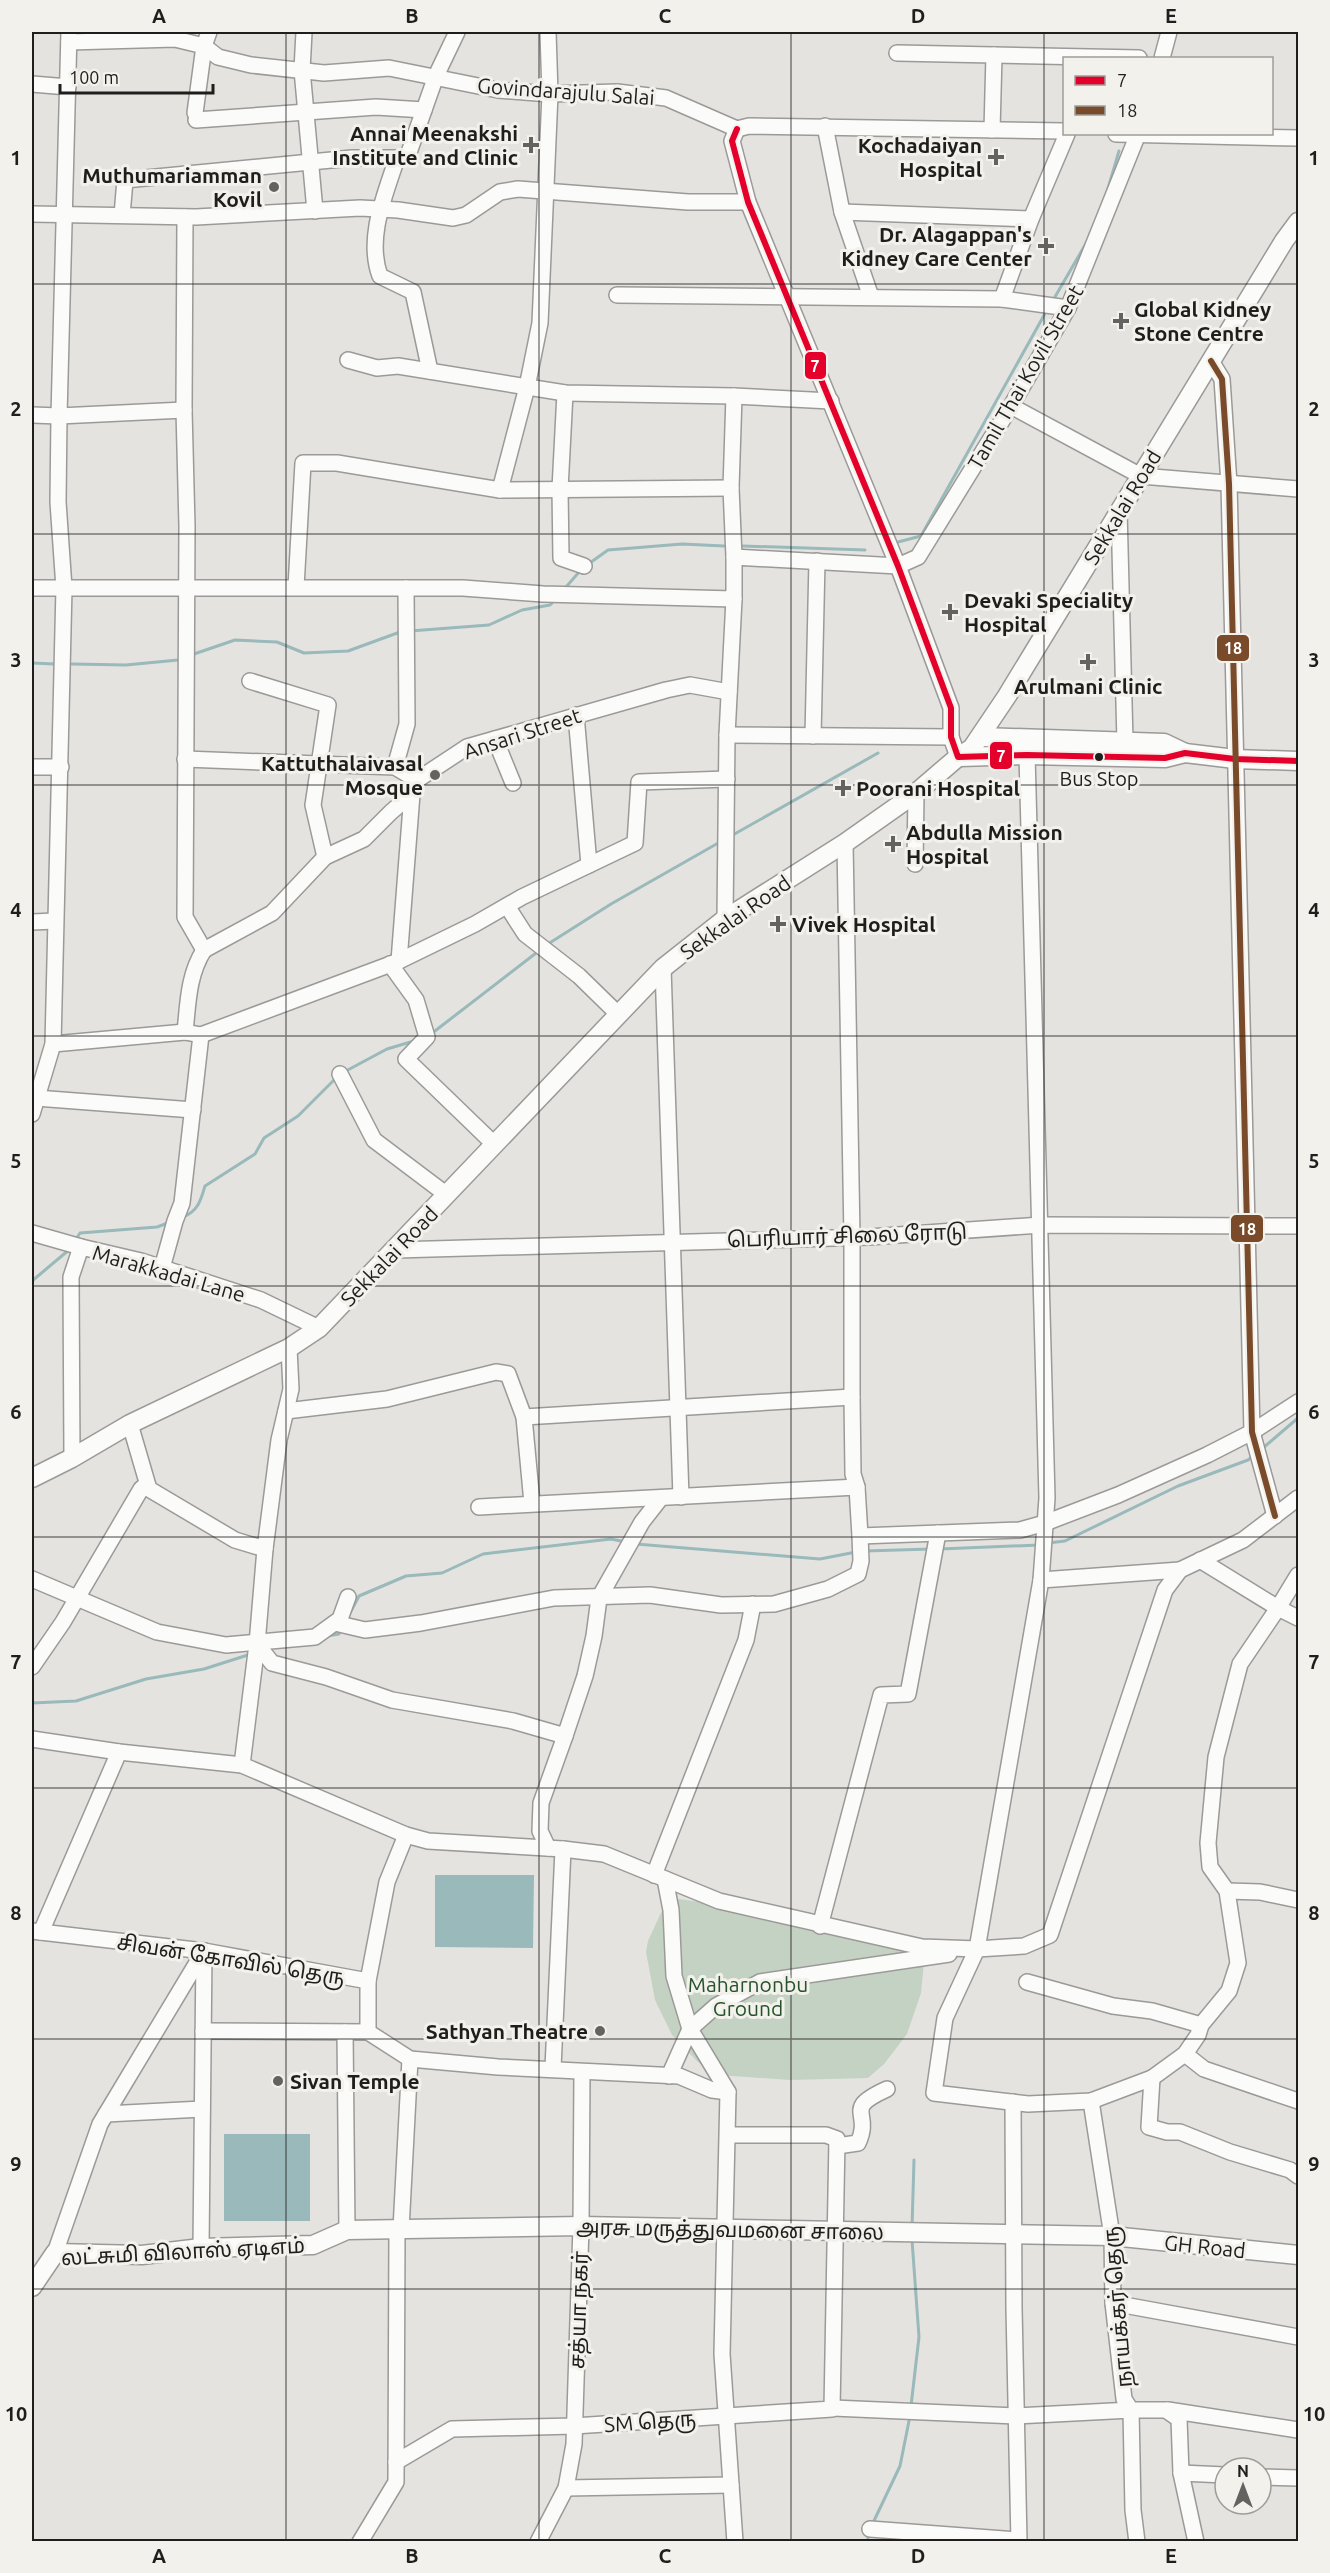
<svg xmlns="http://www.w3.org/2000/svg" width="1330" height="2573" viewBox="0 0 1330 2573" font-family="Ubuntu,'Noto Sans Tamil',sans-serif">
  <rect width="100%" height="100%" fill="#e5e3e0"/>
  <!-- green -->
  <polygon fill="#c3d2c2" points="679,1899 713,1904 925,1952 921,1993 907,2034 884,2064 868,2078 790,2080 717,2075 698,2062 672,2035 655,2000 646,1952 648,1941 666,1902"/>
  <!-- water -->
  <g fill="#99b9ba">
    <polygon points="435,1875 534,1875 533,1948 435,1947"/>
    <rect x="224" y="2134" width="86" height="87"/>
  </g>
  <g fill="none" stroke-linecap="round" stroke-linejoin="round">
    <!-- stream -->
    <g stroke="#99b9ba" stroke-width="3">
      <polyline points="1107,192 1119,151"/>
      <polyline points="1052,302 1088,240"/>
      <polyline points="898,542 921,536 1047,310"/>
      <polyline points="743,546 865,550"/>
      <polyline points="587,565 608,550 682,544 724,546"/>
      <polyline points="566,587 580,571"/>
      <polyline points="410,631 489,625 522,610 550,605 553,602"/>
      <polyline points="194,654 235,640 277,642 304,653 348,651 400,632"/>
      <polyline points="32,663 54,664"/>
      <polyline points="72,664 126,665 178,660"/>
      <polyline points="731,836 878,753"/>
      <polyline points="548,944 611,904 720,842"/>
      <polyline points="431,1034 540,950"/>
      <polyline points="344,1072 387,1049 414,1041"/>
      <path d="M183 1217C198 1211 201 1200 205 1186L255 1154 264 1138 298 1116 336 1078"/>
      <polyline points="75,1241 80,1233 157,1227 168,1223"/>
      <polyline points="32,1281 70,1249"/>
      <polyline points="1263,1448 1298,1418"/>
      <polyline points="1048,1543 1065,1541 1178,1486 1248,1460 1253,1456"/>
      <polyline points="636,1544 820,1559 856,1552"/>
      <polyline points="940,1549 1039,1545"/>
      <polyline points="865,1551 931,1549"/>
      <polyline points="350,1613 359,1596 406,1576 442,1573 483,1554 611,1539 626,1542"/>
      <polyline points="327,1636 339,1634 341,1629"/>
      <polyline points="32,1703 76,1701 146,1679 204,1669 251,1654"/>
      <polyline points="912,2227 914,2160"/>
      <polyline points="911,2406 919,2337 912,2240"/>
      <polyline points="872,2525 900,2466 910,2416"/>
      <polyline points="867,2542 869,2534"/>
    </g>
    <defs>
      <g id="minor">
        <polyline points="304,32 302,70 315,211"/>
        <polyline points="69,42 175,39 204,46 218,57 251,65 324,73 389,68 498,90 550,94 617,92 666,98 737,129 749,126 1064,131"/>
        <polyline points="897,53 1139,58"/>
        <polyline points="1162,58 1169,32"/>
        <polyline points="32,84 68,87"/>
        <polyline points="195,113 204,46 209,32"/>
        <polyline points="196,120 376,107 424,110"/>
        <polyline points="825,126 842,212 871,297"/>
        <polyline points="737,129 732,141 748,202 898,566 951,708 951,737 958,757"/>
        <polyline points="992,130 994,55"/>
        <polyline points="1116,134 1298,138"/>
        <path d="M397 158C385 195 366 238 380 276L413 292 430 371"/>
        <polyline points="842,212 1031,219"/>
        <polyline points="32,214 196,217 360,208 398,210 453,218 466,215 500,192 518,189 688,202 748,202"/>
        <polyline points="122,215 125,180 352,158 407,158 436,76 457,32"/>
        <polyline points="185,217 184,410 187,526 185,917 204,950"/>
        <polyline points="617,295 1002,299 1068,308"/>
        <polyline points="1002,299 1031,219 1067,134"/>
        <polyline points="348,360 377,368 398,366 565,393 734,396 831,401"/>
        <polyline points="1211,361 1222,379 1229,484 1252,1432 1275,1516"/>
        <polyline points="565,393 560,489 561,558 584,566"/>
        <polyline points="734,396 731,488 734,557"/>
        <polyline points="1011,406 1141,476 1298,489"/>
        <polyline points="32,415 59,416 184,410"/>
        <polyline points="500,490 527,387 540,323 550,94 548,32"/>
        <polyline points="1119,510 1125,742"/>
        <polyline points="296,587 303,463 337,463 500,490 731,488"/>
        <polyline points="32,588 463,588 543,594 734,599 734,557 898,566 918,557 1011,406 1068,308 1138,134"/>
        <polyline points="250,681 328,705 313,805 325,857"/>
        <polyline points="576,715 589,865"/>
        <polyline points="727,735 951,737"/>
        <polyline points="813,736 817,561"/>
        <polyline points="495,739 513,783"/>
        <polyline points="1027,755 1047,1498 1041,1580"/>
        <polyline points="185,759 395,767 417,780"/>
        <polyline points="32,767 61,767"/>
        <polyline points="395,767 407,724 406,588"/>
        <polyline points="845,843 852,1237 852,1397 853,1474 857,1487"/>
        <polyline points="915,864 916,793"/>
        <polyline points="507,906 525,934 579,976 619,1015"/>
        <polyline points="725,919 727,735 734,599"/>
        <polyline points="32,922 55,921"/>
        <polyline points="204,950 272,913 325,857 364,839 391,812 412,794 417,780 467,747 666,690 690,685 729,692"/>
        <polyline points="399,961 412,794"/>
        <polyline points="390,964 416,1000 427,1037 406,1059 495,1145"/>
        <polyline points="663,968 681,1497"/>
        <path d="M185 1032C188 1004 188 975 204 950"/>
        <polyline points="53,1044 185,1032 201,1035 399,961 475,924 522,897 635,843 639,782 727,779"/>
        <polyline points="340,1074 374,1140 447,1195"/>
        <polyline points="36,1098 193,1110"/>
        <polyline points="32,1114 53,1044 64,588 58,502 59,416 69,32"/>
        <polyline points="32,1233 81,1247"/>
        <polyline points="396,1250 869,1237 1041,1225 1298,1226"/>
        <polyline points="162,1268 175,1221 182,1203 201,1035"/>
        <polyline points="286,1411 387,1399 496,1372 508,1374 524,1417 532,1503"/>
        <polyline points="524,1417 852,1397"/>
        <polyline points="130,1424 149,1489 235,1540 265,1549 257,1644 242,1765"/>
        <polyline points="72,1458 71,1277 81,1247 141,1261 261,1300 319,1328"/>
        <polyline points="1298,1498 1243,1540 1180,1570 1165,1590 1050,1935 1024,1946 977,1949 945,2018 934,2093 1028,2104 1091,2101 1152,2078 1149,2127 1167,2132 1180,2132 1230,2152 1290,2170 1298,2176"/>
        <polyline points="860,1536 1020,1530 1045,1523 1118,1495 1207,1455 1252,1432 1298,1402"/>
        <polyline points="265,1549 279,1440 291,1389 289,1348"/>
        <polyline points="1200,1560 1278,1608 1298,1575"/>
        <polyline points="32,1579 157,1632 226,1645 315,1637 340,1619 348,1597"/>
        <polyline points="335,1623 365,1630 421,1623 554,1598 650,1595 721,1605 774,1604 828,1589 858,1574 861,1561 860,1536 857,1487 479,1507"/>
        <polyline points="257,1644 272,1663 326,1677 392,1700 513,1721 565,1736 585,1676 594,1636 599,1598 642,1522 660,1499"/>
        <polyline points="32,1667 63,1622 141,1489 147,1484"/>
        <polyline points="32,1739 119,1752 242,1765 406,1835 428,1841 563,1849 604,1854 719,1901 922,1947 977,1949 1041,1580 1180,1570"/>
        <polyline points="548,1848 540,1831 541,1803 565,1736"/>
        <polyline points="654,1875 746,1640 753,1604"/>
        <polyline points="665,1879 671,1910 674,1976 690,2029 728,2092 722,2354 735,2542"/>
        <polyline points="1227,1891 1260,1892 1298,1900"/>
        <polyline points="820,1926 881,1695 908,1694 938,1533"/>
        <polyline points="32,1931 204,1951 368,1981 368,2032 410,2059 498,2067 679,2076 712,2090 728,2092"/>
        <polyline points="41,1932 119,1752"/>
        <polyline points="368,1981 387,1882 406,1835"/>
        <polyline points="1027,1982 1113,2006 1152,2011 1201,2025"/>
        <polyline points="203,2031 368,2032"/>
        <polyline points="345,2032 347,2230"/>
        <polyline points="1185,2054 1204,2069 1298,2101"/>
        <polyline points="553,2068 563,1849"/>
        <polyline points="669,2076 690,2029 716,2006 760,1982 949,1954"/>
        <polyline points="1152,2078 1185,2054 1198,2035 1201,2025 1229,1991 1238,1963 1227,1891 1210,1867 1208,1843 1216,1757 1240,1664 1278,1608 1298,1618"/>
        <polyline points="1091,2101 1112,2236 1113,2303 1124,2399 1131,2410 1166,2410 1179,2419 1181,2473 1196,2542"/>
        <polyline points="1013,2102 1014,2308 1019,2542"/>
        <polyline points="106,2114 202,2109"/>
        <path d="M837 2146 858 2143C873 2111 841 2110 887 2089"/>
        <polyline points="401,2229 410,2059"/>
        <polyline points="201,2248 204,1951"/>
        <polyline points="55,2253 100,2124 204,1951"/>
        <polyline points="1113,2303 1298,2337"/>
        <polyline points="833,2408 1016,2416 1131,2410 1133,2510 1137,2542"/>
        <polyline points="1168,2410 1298,2430"/>
        <polyline points="396,2462 452,2429 574,2426 832,2409 837,2139 826,2135 728,2135"/>
        <polyline points="1181,2473 1225,2475"/>
        <polyline points="1261,2477 1298,2478"/>
        <polyline points="566,2488 731,2485"/>
        <polyline points="870,2529 1019,2540"/>
        <polyline points="360,2542 396,2482 397,2229"/>
        <polyline points="538,2542 566,2488 574,2444 581,2226 582,2072"/>
      </g>
      <g id="major">
        <polyline points="982,737 1164,743 1185,753"/>
        <polyline points="960,757 1027,755 1165,758 1185,753 1235,759 1298,761"/>
        <polyline points="32,1478 72,1458 130,1424 289,1348 319,1328 663,968 725,919 845,843 916,793 958,757 972,748 1007,696 1284,241 1298,222"/>
        <polyline points="32,2287 55,2253 142,2255 201,2248 313,2245 347,2230 581,2226 1112,2236 1298,2255"/>
      </g>
    </defs>
    <!-- minor casing -->
    <use href="#minor" stroke="#9c9a98" stroke-width="18"/>
    <!-- major casing -->
    <use href="#major" stroke="#9c9a98" stroke-width="21"/>
    <!-- minor -->
    <use href="#minor" stroke="#fbfbfa" stroke-width="15"/>
    <!-- major -->
    <use href="#major" stroke="#fbfbfa" stroke-width="18"/>
    <defs>
      <polyline id="bus-1" points="737,129 732,141 748,202 898,566 951,708 951,737 958,757 1027,755 1165,758 1185,753 1235,759 1298,761"/>
      <polyline id="bus-2" points="1211,361 1222,379 1229,484 1252,1432 1275,1516"/>
    </defs>
    <!-- bus-1 casing -->
    <use href="#bus-1" stroke="#f3f1ec" stroke-width="10"/>
    <!-- bus-2 casing -->
    <use href="#bus-2" stroke="#f3f1ec" stroke-width="10"/>
    <!-- bus-1 -->
    <use href="#bus-1" stroke="#e4002b" stroke-width="6"/>
    <!-- bus-2 -->
    <use href="#bus-2" stroke="#7a4b2a" stroke-width="6"/>
  </g>
  <!-- grid -->
  <path fill="none" stroke="#1f1e1c" stroke-width="1.5" stroke-opacity="0.55" d="M286 32V2542M539 32V2542M791 32V2542M1044 32V2542M32 284H1298M32 534H1298M32 785H1298M32 1036H1298M32 1286H1298M32 1537H1298M32 1788H1298M32 2039H1298M32 2289H1298"/>
  <!-- markers -->
  <g fill="#646361" stroke="#f3f1ec" stroke-width="2">
    <path d="M528 136h6v6h6v6h-6v6h-6v-6h-6v-6h6z"/>
    <path d="M993 148h6v6h6v6h-6v6h-6v-6h-6v-6h6z"/>
    <circle cx="274" cy="187" r="6"/>
    <path d="M1043 237h6v6h6v6h-6v6h-6v-6h-6v-6h6z"/>
    <path d="M1118 312h6v6h6v6h-6v6h-6v-6h-6v-6h6z"/>
    <path d="M947 603h6v6h6v6h-6v6h-6v-6h-6v-6h6z"/>
    <path d="M1085 653h6v6h6v6h-6v6h-6v-6h-6v-6h6z"/>
    <circle cx="435" cy="775" r="6"/>
    <path d="M840 779h6v6h6v6h-6v6h-6v-6h-6v-6h6z"/>
    <path d="M890 835h6v6h6v6h-6v6h-6v-6h-6v-6h6z"/>
    <path d="M775 915h6v6h6v6h-6v6h-6v-6h-6v-6h6z"/>
    <circle cx="600" cy="2031" r="6"/>
    <circle cx="278" cy="2081" r="6"/>
  </g>
  <circle fill="#1f1e1c" stroke="#f3f1ec" stroke-width="2" cx="1099" cy="757" r="5"/>
  <g text-anchor="middle" dominant-baseline="central" stroke-width="6" stroke-linejoin="round" paint-order="stroke">
    <!-- bus labels -->
    <g font-size="20" fill="#1f1e1c" stroke="#f3f1ec">
      <text x="1099" y="778">Bus Stop</text>
    </g>
    <!-- street labels -->
    <g font-size="21" fill="#1f1e1c" stroke="#f3f1ec">
      <text transform="translate(566 91) rotate(4)">Govindarajulu Salai</text>
      <text transform="translate(1025 377) rotate(-60)">Tamil Thai Kovil Street</text>
      <text transform="translate(1122 507) rotate(-59)">Sekkalai Road</text>
      <text transform="translate(522 733) rotate(-18)">Ansari Street</text>
      <text transform="translate(735 917) rotate(-35)">Sekkalai Road</text>
      <text transform="translate(847 1235) rotate(-2)">பெரியார் சிலை ரோடு</text>
      <text transform="translate(389 1256) rotate(-46)">Sekkalai Road</text>
      <text transform="translate(169 1273) rotate(16)">Marakkadai Lane</text>
      <text transform="translate(231 1959) rotate(9)">சிவன் கோவில் தெரு</text>
      <text transform="translate(730 2229) rotate(1)">அரசு மருத்துவமனை சாலை</text>
      <text transform="translate(1205 2246) rotate(6)">GH Road</text>
      <text transform="translate(183 2251) rotate(-3)">லட்சுமி விலாஸ் ஏடிஎம்</text>
      <text transform="translate(1117 2307) rotate(-95)">நாயக்கர் தெரு</text>
      <text transform="translate(578 2310) rotate(-88)">சத்யா நகர்</text>
      <text transform="translate(650 2421) rotate(-4)">SM தெரு</text>
    </g>
    <!-- poi labels -->
    <g font-size="21" font-weight="bold" fill="#1f1e1c" stroke="#f3f1ec" text-anchor="end">
      <text x="518" y="133">Annai Meenakshi<tspan x="518" dy="24">Institute and Clinic</tspan></text>
      <text x="982" y="145">Kochadaiyan<tspan x="982" dy="24">Hospital</tspan></text>
      <text x="262" y="175">Muthumariamman<tspan x="262" dy="24">Kovil</tspan></text>
      <text x="1032" y="234">Dr. Alagappan's<tspan x="1032" dy="24">Kidney Care Center</tspan></text>
      <text x="1134" y="309" text-anchor="start">Global Kidney<tspan x="1134" dy="24">Stone Centre</tspan></text>
      <text x="964" y="600" text-anchor="start">Devaki Speciality<tspan x="964" dy="24">Hospital</tspan></text>
      <text x="1088" y="686" text-anchor="middle">Arulmani Clinic</text>
      <text x="423" y="763">Kattuthalaivasal<tspan x="423" dy="24">Mosque</tspan></text>
      <text x="856" y="788" text-anchor="start">Poorani Hospital</text>
      <text x="906" y="832" text-anchor="start">Abdulla Mission<tspan x="906" dy="24">Hospital</tspan></text>
      <text x="792" y="924" text-anchor="start">Vivek Hospital</text>
      <text x="588" y="2031">Sathyan Theatre</text>
      <text x="290" y="2081" text-anchor="start">Sivan Temple</text>
    </g>
    <!-- park labels -->
    <g font-size="21" fill="#25522c" stroke="#f3f1ec">
      <text x="748" y="1984">Maharnonbu<tspan x="748" dy="24">Ground</tspan></text>
    </g>
  </g>
  <g stroke="#f3f1ec" stroke-width="2">
    <rect x="804" y="351" width="23" height="29" rx="6" fill="#e4002b"/>
    <rect x="1216" y="634" width="34" height="28" rx="6" fill="#7a4b2a"/>
    <rect x="989" y="741" width="24" height="29" rx="6" fill="#e4002b"/>
    <rect x="1230" y="1214" width="34" height="29" rx="6" fill="#7a4b2a"/>
  </g>
  <g font-size="16" text-anchor="middle" font-weight="bold" fill="#fff">
    <text x="815" y="372">7</text>
    <text x="1233" y="654">18</text>
    <text x="1001" y="762">7</text>
    <text x="1247" y="1235">18</text>
  </g>
  <!-- border -->
  <rect width="1330" height="2573" fill="none" stroke="#f3f1ec" stroke-width="66"/>
  <!-- legend -->
  <rect x="1063" y="57" width="210" height="78" fill="#f3f1ec" stroke="#9e9d99" stroke-width="1.5"/>
  <rect x="1075" y="76" width="30" height="9" fill="#e4002b" stroke="#9e9d99" stroke-width="1.5"/>
  <text x="1117" y="87" font-size="18" fill="#1f1e1c">7</text>
  <rect x="1075" y="106" width="30" height="9" fill="#7a4b2a" stroke="#9e9d99" stroke-width="1.5"/>
  <text x="1117" y="117" font-size="18" fill="#1f1e1c">18</text>
  <!-- north arrow -->
  <g transform="translate(1243 2486)"><circle r="28" fill="#f3f1ec" stroke="#9e9d99" stroke-width="1.5"/>
  <path d="M0-4.5L10 22L0 15L-10 22Z" fill="#646361"/>
  <text y="-9" font-size="16" font-weight="bold" text-anchor="middle" fill="#1f1e1c">N</text>
  </g>
  <!-- scale -->
  <path d="M60 84v9h153v-9" fill="none" stroke="#1f1e1c" stroke-width="3"/>
  <text x="69" y="84" font-size="18" fill="#1f1e1c" stroke="#f3f1ec" stroke-width="4.5" paint-order="stroke">100 m</text>
  <rect x="33" y="33" width="1264" height="2507" fill="none" stroke="#1f1e1c" stroke-width="2"/>
  <g font-size="20" text-anchor="middle" font-weight="bold" fill="#1f1e1c">
    <text x="159" y="23">A</text>
    <text x="412" y="23">B</text>
    <text x="665" y="23">C</text>
    <text x="918" y="23">D</text>
    <text x="1171" y="23">E</text>
    <text x="16" y="165">1</text>
    <text x="1314" y="165">1</text>
    <text x="16" y="416">2</text>
    <text x="1314" y="416">2</text>
    <text x="16" y="667">3</text>
    <text x="1314" y="667">3</text>
    <text x="16" y="917">4</text>
    <text x="1314" y="917">4</text>
    <text x="16" y="1168">5</text>
    <text x="1314" y="1168">5</text>
    <text x="16" y="1419">6</text>
    <text x="1314" y="1419">6</text>
    <text x="16" y="1669">7</text>
    <text x="1314" y="1669">7</text>
    <text x="16" y="1920">8</text>
    <text x="1314" y="1920">8</text>
    <text x="16" y="2171">9</text>
    <text x="1314" y="2171">9</text>
    <text x="16" y="2421">10</text>
    <text x="1314" y="2421">10</text>
    <text x="159" y="2563">A</text>
    <text x="412" y="2563">B</text>
    <text x="665" y="2563">C</text>
    <text x="918" y="2563">D</text>
    <text x="1171" y="2563">E</text>
  </g>
</svg>
